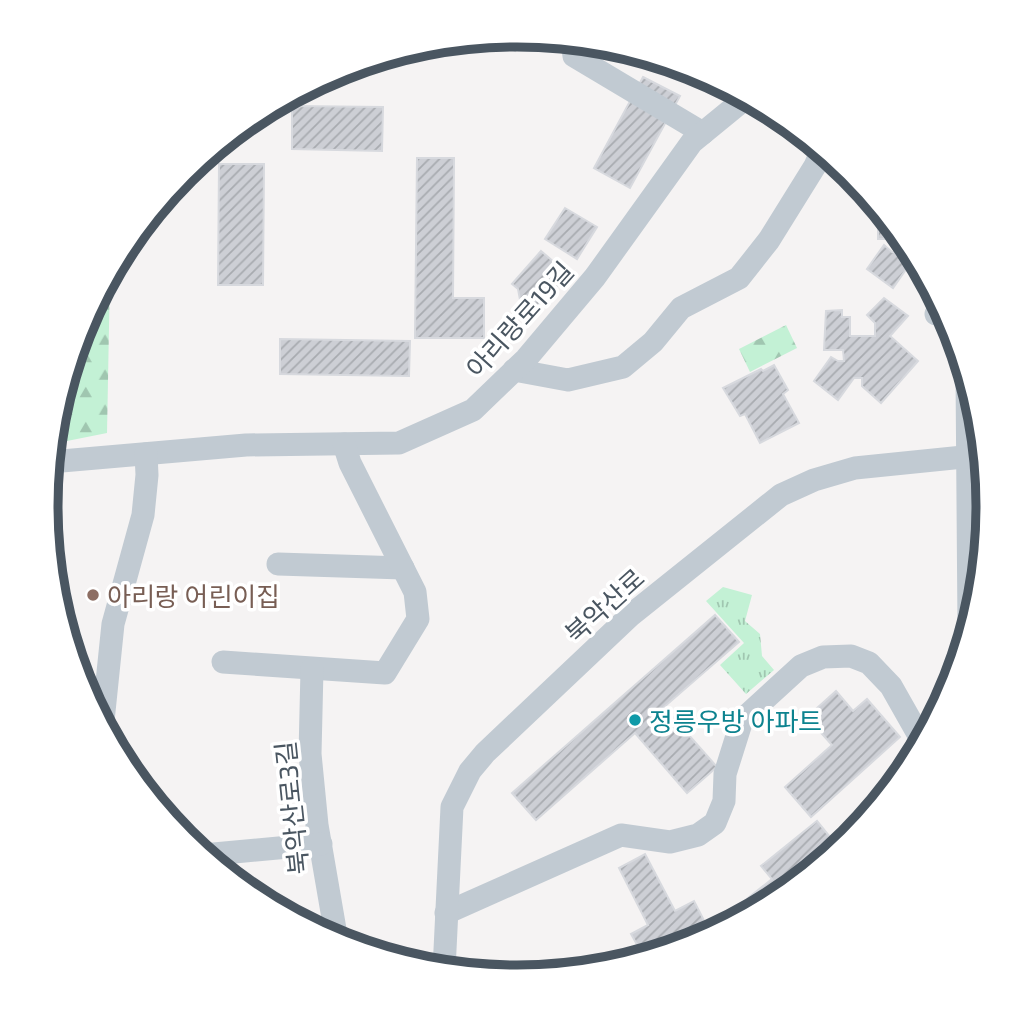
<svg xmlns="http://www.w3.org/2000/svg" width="1034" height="1012" viewBox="0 0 1034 1012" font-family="'Exo 2','Noto Sans KR',sans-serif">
  <defs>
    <pattern id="grass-tufts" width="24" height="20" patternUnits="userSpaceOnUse" patternTransform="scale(1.75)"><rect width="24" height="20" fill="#c3f1d5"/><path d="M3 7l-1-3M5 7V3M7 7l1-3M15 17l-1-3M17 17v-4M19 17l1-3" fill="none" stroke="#a0c6b0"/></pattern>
    <pattern id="forest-firs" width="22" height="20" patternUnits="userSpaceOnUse" patternTransform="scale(1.75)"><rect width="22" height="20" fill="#c3f1d5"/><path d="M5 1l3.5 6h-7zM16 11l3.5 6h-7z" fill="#a0c6b0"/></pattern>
    <pattern id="building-hatch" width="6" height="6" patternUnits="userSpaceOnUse" patternTransform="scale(1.75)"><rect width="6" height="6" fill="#cdcfd5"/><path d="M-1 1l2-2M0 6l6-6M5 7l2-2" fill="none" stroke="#a8abb0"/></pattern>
  </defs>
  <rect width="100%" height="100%" fill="#f5f3f3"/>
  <!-- grass -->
  <polygon fill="url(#grass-tufts)" points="723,587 752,595 745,621 760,634 762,656 774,670 746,694 720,665 744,643 706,601"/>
  <!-- forest -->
  <g fill="url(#forest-firs)">
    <polygon points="110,273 107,433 52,444 55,414 82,325"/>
    <polygon points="786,325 797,348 750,372 739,349"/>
  </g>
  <!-- building -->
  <g fill="url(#building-hatch)" stroke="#d7d9de" stroke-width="2">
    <polygon points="522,36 515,51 489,38 517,35"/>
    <polygon points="643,77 680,96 630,188 594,168"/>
    <polygon points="292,106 383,107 382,151 292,149"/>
    <polygon points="417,158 454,158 453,298 484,298 484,338 415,338"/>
    <polygon points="219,164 264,164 263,285 218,285"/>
    <polygon points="878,207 909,245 923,271 913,271 913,267 907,268 893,288 867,269 884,245 892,252 896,252 896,239 878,239"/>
    <polygon points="565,208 597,227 577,259 545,239"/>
    <polygon points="541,251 568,274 532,315 521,305 518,289 512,284"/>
    <polygon points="884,298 908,316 890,336 918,361 881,403 862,386 862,378 854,378 838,400 814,381 831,357 838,361 844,361 843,350 824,350 826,311 842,310 842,317 850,317 850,336 875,336 875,323 867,315"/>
    <polygon points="280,339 410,341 409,376 280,374"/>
    <polygon points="774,365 788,390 783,394 799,423 760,443 745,414 740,416 723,388 761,369 763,371"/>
    <polygon points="715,615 739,642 664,707 717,767 687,793 635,733 536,820 512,793"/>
    <polygon points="836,691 853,711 867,699 900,737 811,817 785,787 832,745 807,717"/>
    <polygon points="817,821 839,848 778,898 734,922 728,914 772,879 761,866"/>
    <polygon points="645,854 675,911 694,901 711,934 697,941 644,957 631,934 648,925 619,868"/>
  </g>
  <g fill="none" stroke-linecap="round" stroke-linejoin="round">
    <!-- minor -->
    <g stroke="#c1cad2" stroke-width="23">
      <polyline points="572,40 574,56 703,133"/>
      <polyline points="936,314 943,309"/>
      <polyline points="514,370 568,380 623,367 653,342 681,308 739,278 769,240 815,166 822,150"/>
      <polyline points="967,374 969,629"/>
      <polyline points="50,462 246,445 399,443 473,410 526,359 595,277 692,142 747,97"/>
      <polyline points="278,564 403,568"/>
      <polyline points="223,662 385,673 418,619 415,592 350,463 344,444"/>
      <polyline points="312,669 310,754 317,825 337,941"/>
      <polyline points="108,735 103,721 113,624 143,515 147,475 146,454"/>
      <polyline points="203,855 321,844"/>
      <polyline points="446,913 621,835 670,842 698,835 715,823 724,801 725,774 742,720 801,666 823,657 851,656 869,663 891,686 921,739 924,739"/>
      <polyline points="444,970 452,807 470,771 485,753 631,615 781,495 814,480 855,468 983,455"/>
    </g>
  </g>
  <!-- markers -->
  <circle fill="#8d6e63" stroke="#fff" stroke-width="2.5" cx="93" cy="595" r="7"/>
  <circle fill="#0f9aa8" stroke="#fff" stroke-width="2.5" cx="635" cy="720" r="7"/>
  <g text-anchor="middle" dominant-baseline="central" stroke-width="7" stroke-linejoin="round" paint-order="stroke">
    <!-- street labels -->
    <g font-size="26" fill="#4a5661" stroke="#fff">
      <text transform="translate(519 319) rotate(-48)">아리랑로19길</text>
      <text transform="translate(604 605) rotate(-42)">북악산로</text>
      <text transform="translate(291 808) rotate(-96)">북악산로3길</text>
    </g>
    <!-- education labels -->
    <g font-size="26" fill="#785e54" stroke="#fff" text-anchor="start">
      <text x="107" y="595">아리랑 어린이집</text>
    </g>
    <!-- culture labels -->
    <g font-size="26" fill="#0d838f" stroke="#fff" text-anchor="start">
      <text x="649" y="720">정릉우방 아파트</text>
    </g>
  </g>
  <!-- crop -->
  <path d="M0 0H1034V1012H0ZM58 506a459 459 0 1 1 918 0a459 459 0 1 1-918 0Z" fill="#fff" fill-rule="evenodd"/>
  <path fill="none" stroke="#4a5661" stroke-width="9" d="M58 506a459 459 0 1 1 918 0a459 459 0 1 1-918 0Z"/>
</svg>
